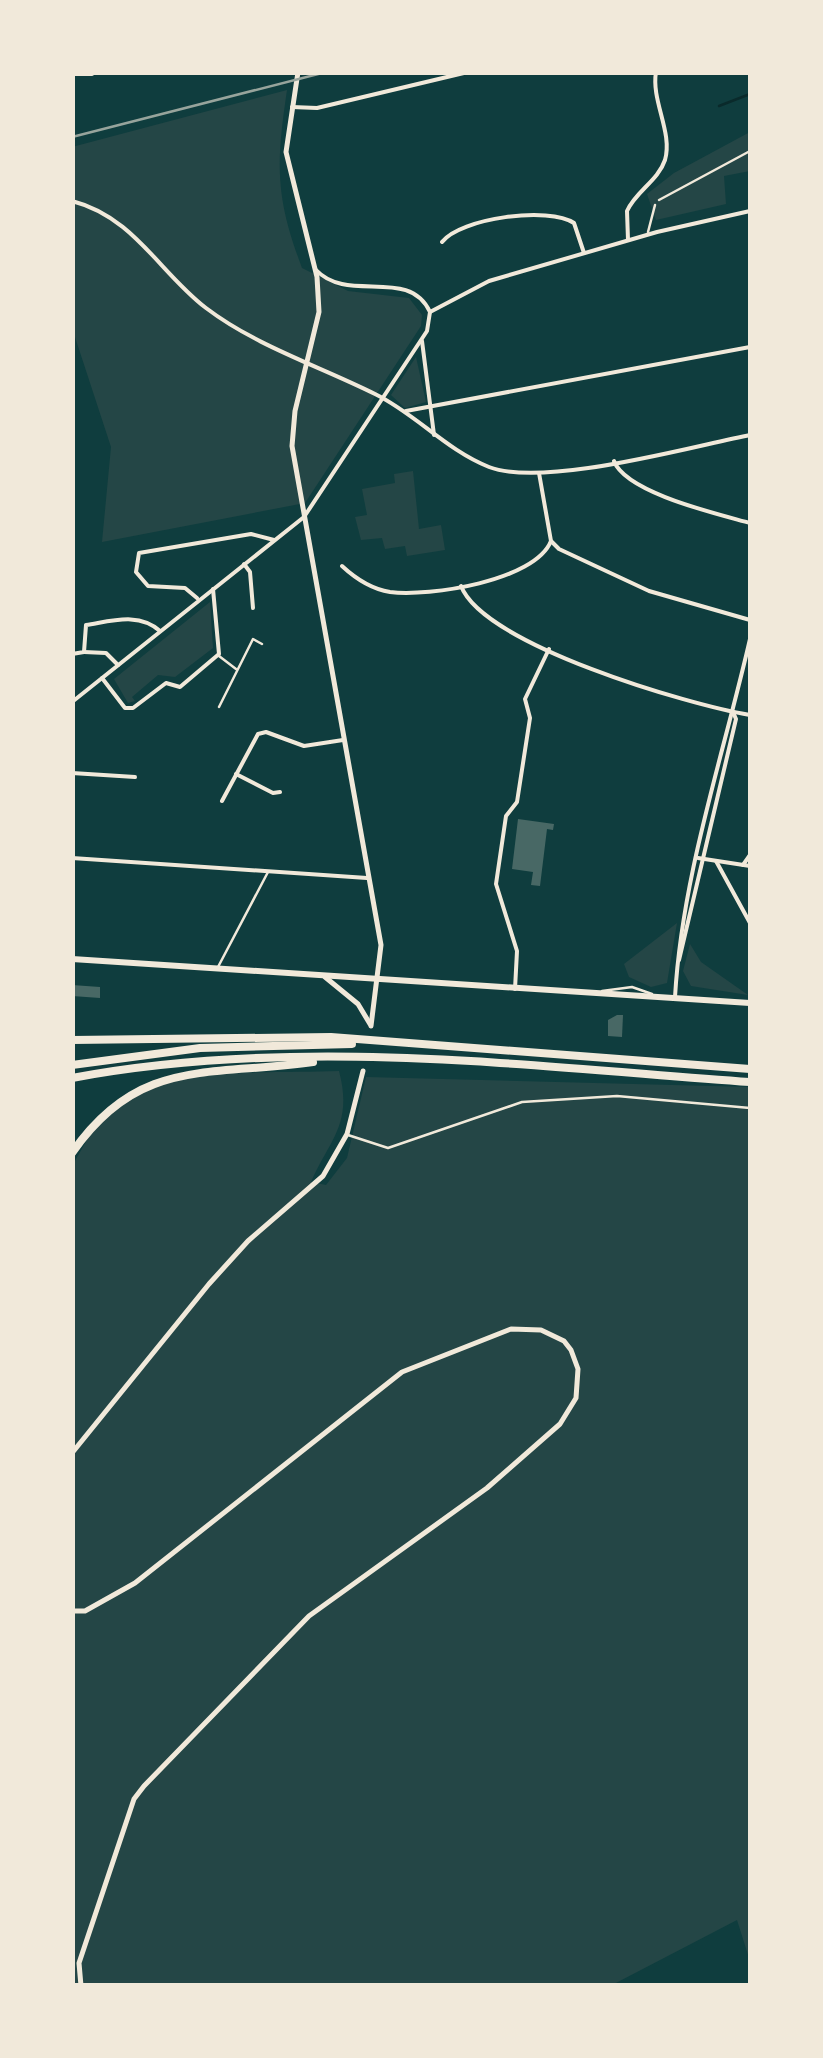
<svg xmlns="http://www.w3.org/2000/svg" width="823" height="2058" viewBox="0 0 823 2058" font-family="Mulish,sans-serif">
  <rect width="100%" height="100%" fill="#0f3d3e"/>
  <!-- green -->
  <g fill="#244646">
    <path d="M287 90C276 164 275 196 302 268L348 291 409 298 422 315 421 326 305 503 102 542 111 447 73 331 72 147Z"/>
    <polygon points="750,132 750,171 724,176 726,204 656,220 647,194 674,173"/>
    <polygon points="416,357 426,402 405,408 391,395"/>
    <polygon points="413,471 419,529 441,525 445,550 407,556 405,546 385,549 382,538 361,540 355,517 367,515 362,489 395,483 394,474"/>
    <polygon points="210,602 213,648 175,677 158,675 132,697 135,701 128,703 114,679"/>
    <polygon points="677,923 667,983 651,987 629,977 624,964"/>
    <polygon points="690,944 701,962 748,995 691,986 683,971"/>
    <path d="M339 1071C353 1124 330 1139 311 1182L326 1185 347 1158 366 1077 750 1087V1961L737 1920 612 1985 73 1986 72 1166C82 1150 92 1127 106 1114 158 1064 272 1074 339 1071Z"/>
  </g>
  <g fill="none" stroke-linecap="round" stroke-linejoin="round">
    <!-- stream -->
    <polyline stroke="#0a2a2b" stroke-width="2.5" points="719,106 750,94"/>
  </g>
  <!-- building -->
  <g fill="#486865">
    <polygon points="518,819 554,824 553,830 547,829 540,886 531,885 533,872 512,869"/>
    <polygon points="72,985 100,987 100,998 72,996"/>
    <polygon points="617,1015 623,1015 622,1037 608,1036 608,1020"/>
  </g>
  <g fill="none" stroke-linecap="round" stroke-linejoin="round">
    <!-- path -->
    <polyline stroke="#f1e9da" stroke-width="2.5" points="659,200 750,151"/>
    <!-- service -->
    <g stroke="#f1e9da" stroke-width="2.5">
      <polyline points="648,232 655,205"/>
      <polyline points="219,656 236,669"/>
      <polyline points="219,707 253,639 262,644"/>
      <polyline points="218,967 268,872"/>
      <polyline points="602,991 632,987 652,994"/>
      <polyline points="348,1135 388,1148 522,1102 617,1096 750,1108"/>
    </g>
    <!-- minor -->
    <g stroke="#f1e9da" stroke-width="4">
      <polyline points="72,74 92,74"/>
      <polyline points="292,107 317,108 468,72"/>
      <path d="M72 201C134 217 159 272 206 308 256 346 319 366 375 394 416 414 446 450 489 467 544 488 689 447 750 435"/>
      <path d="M628 240 627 211C636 191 658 181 665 160 673 132 651 101 656 72"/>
      <path d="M442 242C460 218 549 206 574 223L584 253"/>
      <polyline points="430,312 489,281 657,232 750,211"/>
      <polyline points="422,341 434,435"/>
      <polyline points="406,411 750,347"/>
      <path d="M614 461C626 493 718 514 750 523"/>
      <polyline points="539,473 551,541 559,549 649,591 750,620"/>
      <polyline points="244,564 250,572 253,608"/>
      <path d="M342 566C356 579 371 589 390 592 429 597 535 581 551 541"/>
      <path d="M461 586C484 645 689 705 750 715"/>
      <polyline points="197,598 185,588 148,586 136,572 139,553 251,534 274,540"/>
      <polyline points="84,652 106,653 118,665"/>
      <path d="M72 654 84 652 86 625C112 621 139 612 160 631"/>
      <polyline points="102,678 125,708 133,708 166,683 180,687 219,654 213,589"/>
      <path d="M72 702 304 517 427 331 430 312C409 266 348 304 316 270"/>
      <polyline points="72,773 135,777"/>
      <polyline points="236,774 273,793 280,792"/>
      <polyline points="222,801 258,734 266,732 304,746 343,740"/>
      <polyline points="72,858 367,878"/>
      <polyline points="698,858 750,866"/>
      <polyline points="716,861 750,923"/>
      <polyline points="743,865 750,855"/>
      <polyline points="679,960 736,719 733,712"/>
      <polyline points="515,989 517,951 496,884 506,816 517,802 530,718 525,699 549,649"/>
      <path d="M675 997C682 875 723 757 750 639"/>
    </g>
    <!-- secondary -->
    <g stroke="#f1e9da" stroke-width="5">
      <polyline points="298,72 286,152 317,277 319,312 295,411 292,446 381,945 371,1026"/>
      <polyline points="325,977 358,1004 370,1024"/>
      <polyline points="72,1453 209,1284 248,1241 323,1176 347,1134 363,1071"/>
      <polyline points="72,1611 85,1611 135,1583 402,1372 511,1329 541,1330 564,1341 571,1350 578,1369 576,1398 560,1424 487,1488 309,1616 144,1786 134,1799 79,1963 81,1986"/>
    </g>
    <!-- primary -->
    <polyline stroke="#f1e9da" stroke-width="6" points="72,959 750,1003"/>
    <!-- motorway -->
    <g stroke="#f1e9da" stroke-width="8">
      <polyline points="72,1040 331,1037 750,1069"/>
      <polyline points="72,1065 200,1048 352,1044"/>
      <path d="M72 1078C295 1036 526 1066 750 1082"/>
      <path d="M72 1153C139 1056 211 1077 313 1062"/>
    </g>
    <!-- rail -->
    <polyline stroke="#97a49c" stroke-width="2.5" points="72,137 326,72"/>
  </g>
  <!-- border -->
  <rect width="823" height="2058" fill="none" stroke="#f1e9da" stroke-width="150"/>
</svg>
